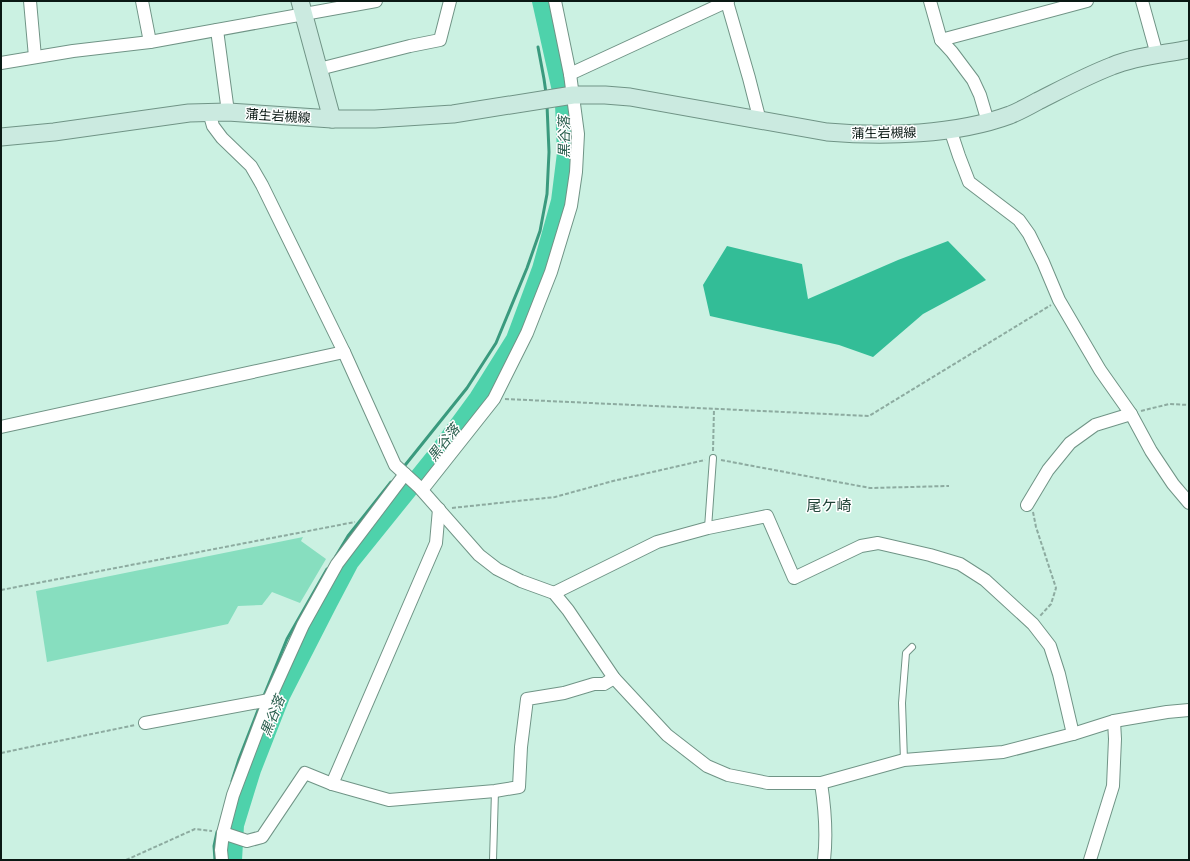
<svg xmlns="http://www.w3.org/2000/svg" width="1190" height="861" viewBox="0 0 1190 861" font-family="Rubik,'Noto Sans JP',sans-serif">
  <rect width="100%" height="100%" fill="#cbf1e2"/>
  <!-- green -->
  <polygon fill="#87debf" points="303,537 301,541 326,559 300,603 272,592 262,605 238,606 228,624 47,662 36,591"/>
  <!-- forest -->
  <polygon fill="#33bd97" points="948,241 986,280 923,314 873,357 839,345 710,316 703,285 727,246 802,264 808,299 898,260"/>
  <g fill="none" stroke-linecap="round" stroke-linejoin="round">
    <!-- stream -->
    <g stroke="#3a9a7e" stroke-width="3">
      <polyline points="538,47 544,79 546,93"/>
      <polyline points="402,469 467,388 496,343 527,268 540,231 547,194 549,152 547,105"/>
      <polyline points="336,556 348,536 391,482"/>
      <polyline points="263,698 287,639 327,569"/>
      <polyline points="232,781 239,759 260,705"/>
      <polyline points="215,860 214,846 217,832"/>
    </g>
    <!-- river -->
    <polyline stroke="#4ed2ab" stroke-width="18" points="233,860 235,825 252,770 281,696 328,604 350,562 434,458 478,398 515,339 541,269 560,201 566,153 564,104 541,1"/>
    <defs>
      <g id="lane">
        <polyline points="708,528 713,458"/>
        <polyline points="904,760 902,703 906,653 912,647"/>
        <polyline points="493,860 495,791"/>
      </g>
      <g id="street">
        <polyline points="30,1 35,57"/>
        <polyline points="142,1 150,42"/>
        <polyline points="930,1 941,40 952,52 973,80 980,95 988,122"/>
        <polyline points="1142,1 1157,55"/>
        <polyline points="727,2 749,78 760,121"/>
        <polyline points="217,30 228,112"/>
        <polyline points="941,40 1087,1"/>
        <polyline points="1,63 73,51 150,42 376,1"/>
        <polyline points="319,69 410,46 440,40 450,1"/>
        <polyline points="570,74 728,1"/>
        <polyline points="209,112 213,126 222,138 251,166 262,185 344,352 395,465 419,487 479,555 497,569 521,581 554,593 568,610 614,678 667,735 707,766 728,775 768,783 821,783 904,760 1003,752 1073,734 1114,721 1167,712 1189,710"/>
        <polyline points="950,129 959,156 969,182 1019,220 1029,234 1043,262 1059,300 1100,370 1131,414 1151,451 1173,484 1189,503"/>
        <polyline points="1,427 344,352"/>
        <polyline points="422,490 494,399 527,333 551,272 571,206 576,172 578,134 570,74 555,1"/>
        <polyline points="1027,505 1048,470 1070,443 1095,425 1131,414"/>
        <polyline points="554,593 657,542 708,528 767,516 794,578 861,546 878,543 930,555 960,564 985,580 1033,624 1050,646 1059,674 1073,734"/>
        <polyline points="145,723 269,700"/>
        <path d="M821 783C825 809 827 834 824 860"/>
        <polyline points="332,784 436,543 439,509"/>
        <polyline points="223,833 247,841 262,837 305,773 332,784 389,800 495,791 519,787 521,747 527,699 564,693 594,684 604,684 614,678"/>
        <polyline points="222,860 221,850 223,833 233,795 269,700 303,625 337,564 405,474"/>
        <polyline points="1090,860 1113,786 1115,739 1114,721"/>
      </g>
      <g id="secondary">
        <polyline points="300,1 332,119"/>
        <path d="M1 137 54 132 189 113 228 112 332 119H375L453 114 573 95H605L630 97 827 132C884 137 956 135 1010 115 1020 111 1029 106 1038 101 1062 89 1086 76 1112 66 1136 56 1164 54 1189 49"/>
      </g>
    </defs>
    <!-- lane casing -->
    <use href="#lane" stroke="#709486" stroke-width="8"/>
    <!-- street casing -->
    <use href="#street" stroke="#709486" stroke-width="14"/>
    <!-- secondary casing -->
    <use href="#secondary" stroke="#709486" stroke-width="19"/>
    <!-- path -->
    <g stroke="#8daba0" stroke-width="2" stroke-dasharray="4 2" stroke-linecap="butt">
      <polyline points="505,399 869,416 1051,305"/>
      <polyline points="1141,411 1169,404 1189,405"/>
      <polyline points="713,451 714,409"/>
      <polyline points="721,460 870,488 949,486"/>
      <polyline points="452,508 555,497 613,481 705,460"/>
      <polyline points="1033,512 1036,527 1056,588 1051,604 1040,616"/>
      <polyline points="1,590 355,522"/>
      <polyline points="1,753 135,725"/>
      <polyline points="126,860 195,829 212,831"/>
    </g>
    <!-- lane -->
    <use href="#lane" stroke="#fff" stroke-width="6"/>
    <!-- street -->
    <use href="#street" stroke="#fff" stroke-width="12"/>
    <!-- secondary -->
    <use href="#secondary" stroke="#cbeae0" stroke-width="17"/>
  </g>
  <g text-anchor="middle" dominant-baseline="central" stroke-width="3" stroke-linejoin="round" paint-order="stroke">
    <!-- street labels -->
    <g font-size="13" fill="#0a1914" stroke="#fff">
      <text transform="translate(278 116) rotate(4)">蒲生岩槻線</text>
      <text transform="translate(884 133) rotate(-1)">蒲生岩槻線</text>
    </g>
    <!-- water labels -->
    <g font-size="14" font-style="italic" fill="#2a5f4e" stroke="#fff">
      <text transform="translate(564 137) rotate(-90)">黒谷落</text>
      <text transform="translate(444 443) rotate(-52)">黒谷落</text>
      <text transform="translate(273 716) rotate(-68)">黒谷落</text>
    </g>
    <!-- quarter labels -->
    <g font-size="15" fill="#234539" stroke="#fff">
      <text x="829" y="506">尾ケ崎</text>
    </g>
  </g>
  <!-- border -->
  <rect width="1190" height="861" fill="none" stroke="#0a1914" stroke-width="4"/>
</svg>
